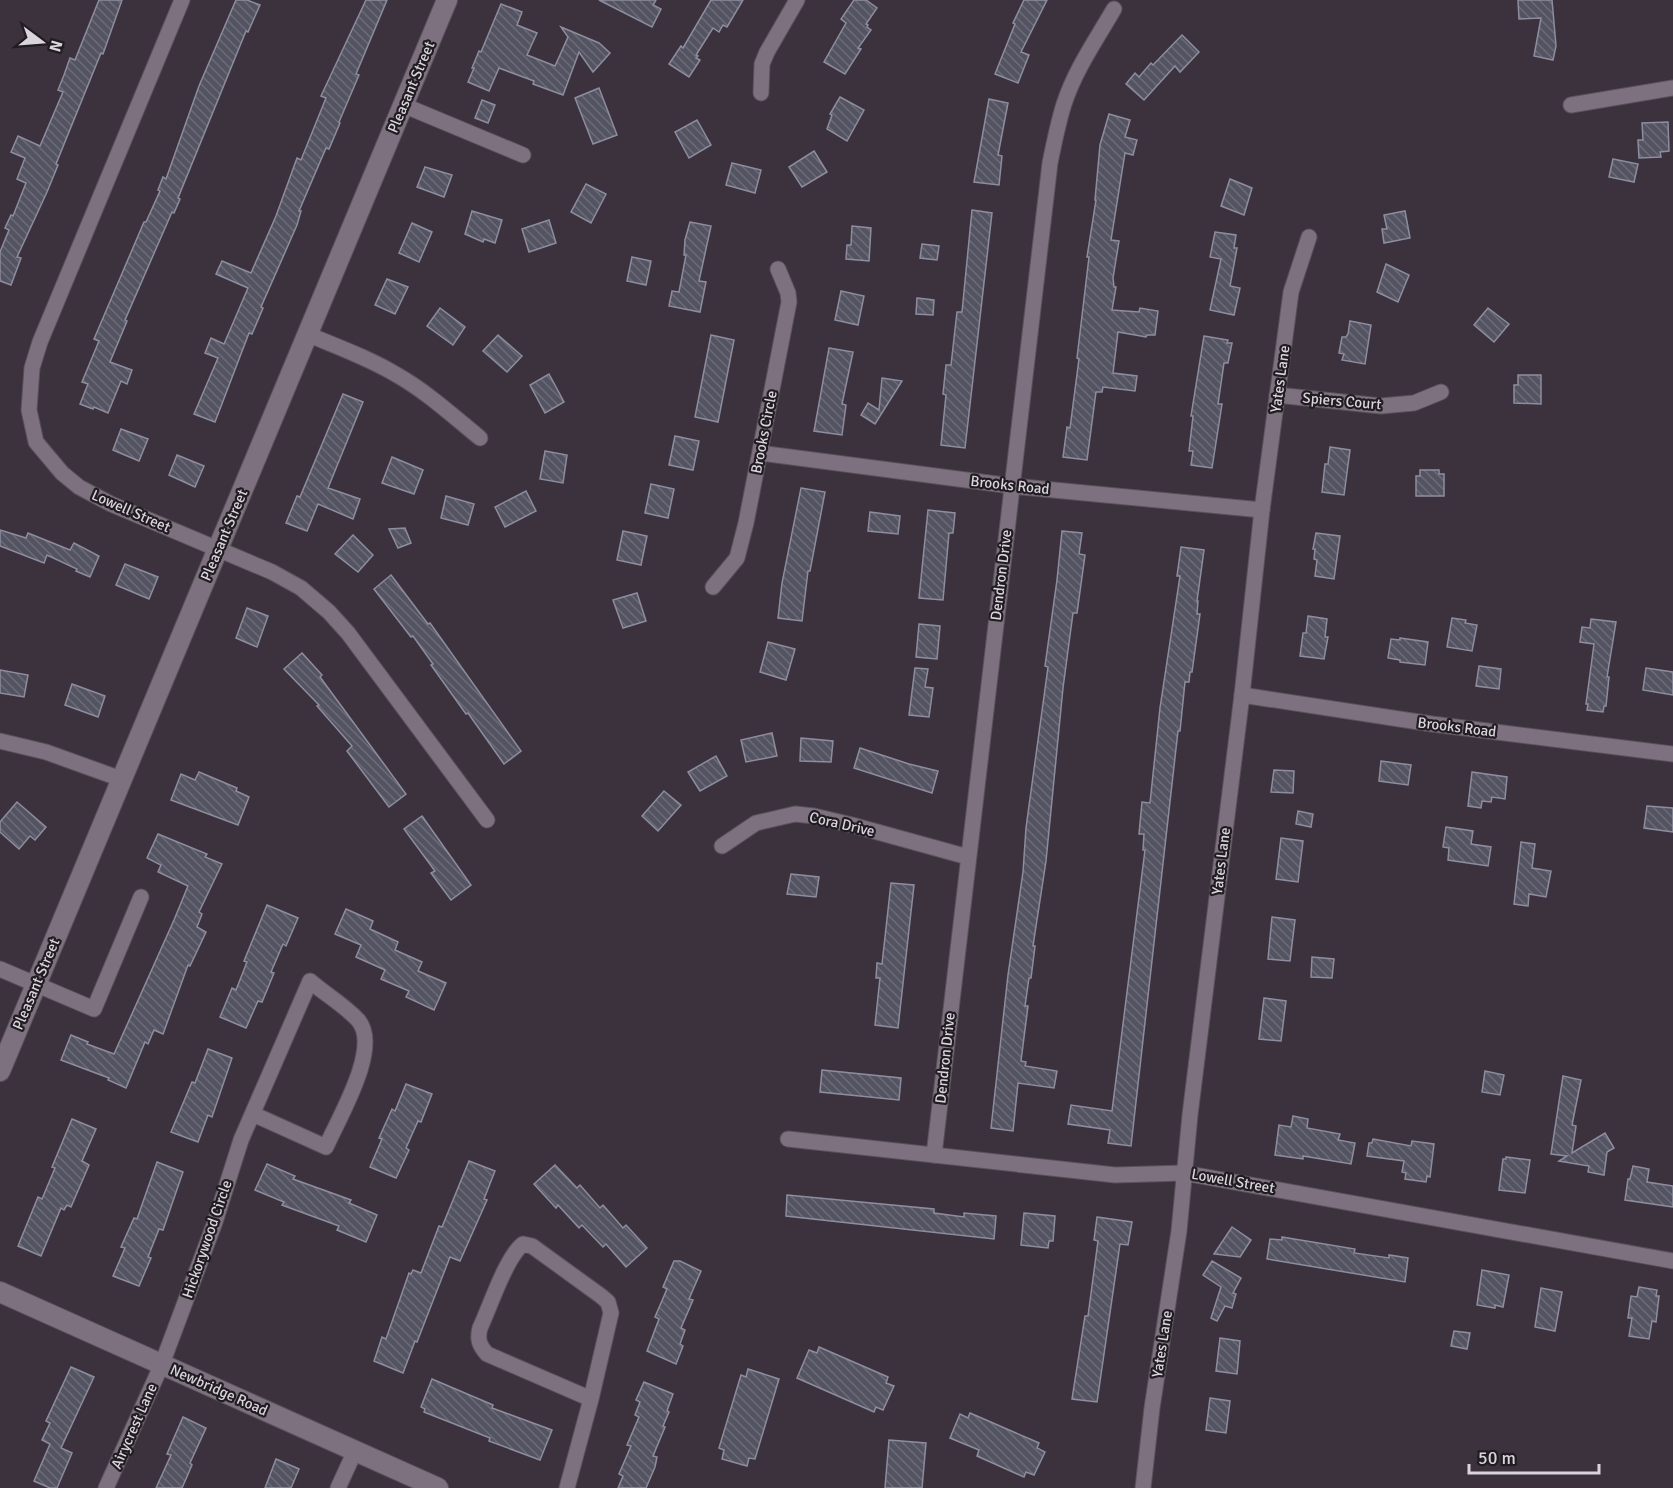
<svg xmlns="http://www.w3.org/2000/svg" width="1673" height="1488" viewBox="0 0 1673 1488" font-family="Signika,sans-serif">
  <defs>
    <pattern id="building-back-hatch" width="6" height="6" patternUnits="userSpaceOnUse" patternTransform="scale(1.5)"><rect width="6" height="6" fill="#535362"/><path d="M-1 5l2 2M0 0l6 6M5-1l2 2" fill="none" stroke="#6b6b78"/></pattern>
  </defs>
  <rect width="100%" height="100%" fill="#3c323e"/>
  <!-- building -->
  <g fill="url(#building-back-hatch)" stroke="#8e8d9f" stroke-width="1.5">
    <polygon points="99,0 122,0 103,54 101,53 56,164 58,165 47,192 17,257 21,258 11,285 0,281 0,252 9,230 5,228 11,215 13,216 26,183 17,179 25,158 11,152 18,136 40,146 63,92 58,90 64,75 70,58 75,60"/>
    <polygon points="236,0 247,0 260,5 248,32 246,31 178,198 180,199 174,213 172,212 125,320 127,321 110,362 132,370 127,384 121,381 108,413 94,407 93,409 80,404 88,384 82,382 99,341 94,339 144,222 146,222 160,191 158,190 163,177 166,179 199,86"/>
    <polygon points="366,0 387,0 356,74 359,75 339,122 340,123 329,149 326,148 299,211 301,211 297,225 261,307 263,308 252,334 249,333 215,422 194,414 218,358 205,353 211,338 224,344 248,288 216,274 222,261 251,273 276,216 297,158 301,160 326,98 321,96"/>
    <polygon points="599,0 656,0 653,5 661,9 652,27"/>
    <polygon points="711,0 743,0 727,27 723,25 719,32 713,28 696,55 698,56 696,58 700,60 689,77 669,64 681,46 683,48"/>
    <polygon points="854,0 866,0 877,8 866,24 868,25 867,27 871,30 858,48 861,49 845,74 824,62 846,23 841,19"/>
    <polygon points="1024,0 1047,0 1021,52 1029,55 1018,83 995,74 1015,24 1013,23"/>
    <polygon points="1518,0 1552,0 1556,46 1553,60 1534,56 1541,18 1519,19"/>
    <polygon points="501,4 522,12 517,25 537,33 527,55 555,66 568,37 561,27 599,43 610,53 593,72 579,52 563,95 533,84 534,81 499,68 489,91 468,82 474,68 472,68 479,51 481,52"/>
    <polygon points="1182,35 1199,52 1180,72 1175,66 1144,100 1126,84 1135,73 1139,77 1151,63 1153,65"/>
    <polygon points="599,88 617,135 593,144 575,98"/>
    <polygon points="840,97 864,110 847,141 827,129 832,115 830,114"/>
    <polygon points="989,99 1008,103 998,155 1002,156 999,185 974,182"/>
    <polygon points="482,100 495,105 488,123 475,118"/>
    <polygon points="1109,114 1130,120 1125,137 1137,140 1133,155 1125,153 1111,240 1119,241 1113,278 1114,287 1116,287 1112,310 1139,312 1140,308 1158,311 1155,335 1147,335 1146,337 1118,332 1113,373 1137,376 1135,391 1103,387 1102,392 1096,392 1087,460 1063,457 1067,427 1070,428 1079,359 1077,358 1089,257 1087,257 1096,200 1095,200 1100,145"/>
    <polygon points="697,120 711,145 689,158 675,132"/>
    <polygon points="1668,122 1669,151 1660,152 1661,157 1639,158 1638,140 1643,140 1642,123"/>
    <polygon points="814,151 827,172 802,187 789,167"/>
    <polygon points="1613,159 1638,164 1634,182 1609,177"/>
    <polygon points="732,163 761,170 755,193 726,185"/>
    <polygon points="425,167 452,175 444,197 417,187"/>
    <polygon points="1230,179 1252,188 1244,215 1221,206"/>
    <polygon points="586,184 606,194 591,223 571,212"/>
    <polygon points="972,210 992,213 965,448 941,445 946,395 943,394 946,365 951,365 957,312 962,312"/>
    <polygon points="472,211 502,220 495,243 484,239 483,242 465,234"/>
    <polygon points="1405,211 1410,238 1384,243 1382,229 1387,229 1384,215"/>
    <polygon points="549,220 556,243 529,252 522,229"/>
    <polygon points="690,222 711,226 699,281 706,282 700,312 669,306 672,291 679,292 686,255 684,255 685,240"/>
    <polygon points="412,223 432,232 419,262 399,253"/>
    <polygon points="852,226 871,228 869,261 846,259 847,245 851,245"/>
    <polygon points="1215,232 1236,235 1234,248 1237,248 1230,286 1240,288 1234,315 1210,310 1221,259 1210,257"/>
    <polygon points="922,244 939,246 937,260 920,258"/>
    <polygon points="632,257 651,261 646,285 627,281"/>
    <polygon points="1386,264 1409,275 1398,302 1377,292"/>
    <polygon points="387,279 408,287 395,314 375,305"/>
    <polygon points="841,291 864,296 858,325 835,320"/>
    <polygon points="917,298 934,300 933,315 916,314"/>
    <polygon points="440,308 465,327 453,345 427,326"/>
    <polygon points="1488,308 1509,324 1494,342 1474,325"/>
    <polygon points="1350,321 1371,325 1365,364 1342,360 1344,354 1339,353 1342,337 1346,337 1348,334"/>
    <polygon points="498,335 522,356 507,372 483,351"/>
    <polygon points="711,335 734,340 718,422 695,417"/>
    <polygon points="1204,336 1228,340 1227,343 1232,343 1228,363 1224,363 1218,404 1222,404 1212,468 1191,465 1193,451 1189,451 1193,416 1191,416"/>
    <polygon points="829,348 853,352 842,404 846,405 842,435 814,431"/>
    <polygon points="549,374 564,402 545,413 530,385"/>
    <polygon points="1518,375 1541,375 1541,404 1514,403 1514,385 1518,385"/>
    <polygon points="882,378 902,381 875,424 861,415 868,403 879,410"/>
    <polygon points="343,394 363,402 328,488 360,499 353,519 318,504 307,531 286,523 297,496 300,497"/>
    <polygon points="121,429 148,439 139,461 113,450"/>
    <polygon points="675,436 699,441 693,470 669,465"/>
    <polygon points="1330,447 1350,450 1344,495 1322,492 1325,464 1328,464"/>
    <polygon points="545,451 567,455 563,483 540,479"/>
    <polygon points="177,455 204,466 195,487 169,475"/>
    <polygon points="392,457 423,470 414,494 382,483"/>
    <polygon points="1420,470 1439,470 1439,474 1444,474 1444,496 1416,496 1416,476 1420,476"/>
    <polygon points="651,484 674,489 668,518 645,513"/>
    <polygon points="801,488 825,492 810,571 808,571 802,621 778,618 782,583"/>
    <polygon points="526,491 536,511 505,527 495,507"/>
    <polygon points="446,496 474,504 468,525 441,518"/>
    <polygon points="928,510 955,513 953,533 949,533 943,600 919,598"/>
    <polygon points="870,512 900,516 898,534 868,531"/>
    <polygon points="405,528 411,543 398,548 389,529"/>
    <polygon points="0,530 26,538 28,533 70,550 74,543 99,556 90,577 76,571 77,569 47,555 44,563 0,546"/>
    <polygon points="623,531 647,536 641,565 617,560"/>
    <polygon points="1062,531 1082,533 1079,554 1085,555 1077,613 1073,613 1063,688 1046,861 1033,946 1035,946 1031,978 1029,978 1025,1006 1028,1006 1021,1061 1026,1062 1025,1066 1057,1071 1054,1088 1018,1083 1013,1131 991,1128 1008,975 1023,872 1026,828 1048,667 1045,666 1057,580"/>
    <polygon points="1316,533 1340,536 1334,579 1315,576 1317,560 1314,559 1315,549 1313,549"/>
    <polygon points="353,535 373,555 358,572 335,554"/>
    <polygon points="1181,547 1204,550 1197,601 1198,601 1197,614 1200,614 1192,672 1190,672 1189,682 1185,682 1180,731 1178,731 1131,1146 1108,1143 1110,1130 1068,1124 1071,1105 1112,1111 1145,850 1143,850 1144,834 1139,834 1142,802 1150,803 1160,708 1180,576 1177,576"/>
    <polygon points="125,564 158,577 149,599 116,585"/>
    <polygon points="391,575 428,624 430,623 521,751 504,764 468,713 466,714 431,665 433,664 413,636 411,637 374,589"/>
    <polygon points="637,593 646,621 623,628 613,600"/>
    <polygon points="247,608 268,616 257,647 236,638"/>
    <polygon points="1308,616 1327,619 1325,637 1328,637 1324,659 1300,656 1303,633 1306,633"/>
    <polygon points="1452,618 1466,620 1465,623 1477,625 1472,651 1447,647"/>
    <polygon points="1591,619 1616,622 1607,677 1609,677 1606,706 1604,706 1603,712 1587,710 1588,704 1586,704 1594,644 1580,642 1582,627 1590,628"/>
    <polygon points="919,624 940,626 937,659 916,657"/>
    <polygon points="1400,638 1428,642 1425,665 1400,662 1400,660 1388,658 1391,639 1400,640"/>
    <polygon points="768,642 795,649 786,680 760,672"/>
    <polygon points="302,653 322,675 320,677 406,794 389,807 347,751 352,746 317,706 319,705 284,669"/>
    <polygon points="1479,666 1501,669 1499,689 1476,686"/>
    <polygon points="915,668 928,669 925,687 933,688 929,717 909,715"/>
    <polygon points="1646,668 1673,672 1673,695 1643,690"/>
    <polygon points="0,670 28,675 24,697 0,693"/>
    <polygon points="72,684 105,696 98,717 65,705"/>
    <polygon points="772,733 777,756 746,762 741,740"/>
    <polygon points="801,738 833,741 831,762 800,761"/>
    <polygon points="860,748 909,764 938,771 932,793 854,768"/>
    <polygon points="716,756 727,776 700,791 688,772"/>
    <polygon points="1381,761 1411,765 1408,785 1379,781"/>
    <polygon points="1274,770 1294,771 1293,793 1271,792"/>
    <polygon points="199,772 237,788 236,791 249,797 238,825 171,800 181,774 195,780"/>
    <polygon points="1472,772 1507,777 1505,799 1492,797 1491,802 1482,801 1481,808 1468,806"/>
    <polygon points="664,791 681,805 658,831 642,816"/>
    <polygon points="17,802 46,827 35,840 30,836 19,849 0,832 0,822"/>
    <polygon points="1647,806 1673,808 1673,832 1644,828"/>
    <polygon points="1298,811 1313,814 1311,827 1296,824"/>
    <polygon points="422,816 471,885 451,900 431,873 435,871 404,829"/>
    <polygon points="1446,827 1473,831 1471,844 1491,847 1488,866 1448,860 1449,848 1443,847"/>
    <polygon points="158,834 207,854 205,857 222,864 199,912 202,914 197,927 206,932 190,966 188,965 163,1034 154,1030 148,1044 145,1042 126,1088 108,1080 109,1078 61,1060 71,1035 88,1042 87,1044 114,1054 174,920 188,886 158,872 161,865 147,858"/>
    <polygon points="1281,838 1303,841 1298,882 1276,879"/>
    <polygon points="1521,842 1535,844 1532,868 1551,871 1546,897 1529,894 1528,906 1514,904"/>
    <polygon points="791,874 819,877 816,897 787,894"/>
    <polygon points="891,883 914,885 898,1028 875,1025 880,978 876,978 877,963 882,964"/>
    <polygon points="267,905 298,918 286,946 283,944 271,972 274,973 262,1002 258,1001 246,1028 220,1017 232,988 236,990 247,962 244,961"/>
    <polygon points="346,909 373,921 370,929 398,942 395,950 422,962 418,971 446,983 434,1010 406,997 409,991 381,979 385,970 356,957 361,945 335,934"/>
    <polygon points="1272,917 1295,920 1290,961 1268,959"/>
    <polygon points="1312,957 1334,959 1332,978 1311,977"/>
    <polygon points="1264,998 1286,1001 1281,1041 1259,1039"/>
    <polygon points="208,1049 232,1058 212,1117 208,1115 198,1142 171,1132 192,1082 195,1083"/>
    <polygon points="822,1070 901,1078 899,1100 820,1092"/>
    <polygon points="1485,1071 1504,1075 1500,1095 1482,1092"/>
    <polygon points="1563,1076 1581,1080 1572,1125 1576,1126 1572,1153 1605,1133 1614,1148 1607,1152 1604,1175 1588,1172 1589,1166 1559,1161 1567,1156 1551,1154"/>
    <polygon points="406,1084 432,1094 421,1122 418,1121 406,1148 409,1150 396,1178 370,1167 382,1139 379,1138 392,1109 395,1111"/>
    <polygon points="1293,1116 1308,1119 1307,1128 1340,1134 1338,1140 1355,1143 1351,1164 1303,1156 1303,1159 1275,1155 1279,1125 1291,1127"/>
    <polygon points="72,1119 96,1129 82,1161 89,1165 71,1207 67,1205 64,1210 61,1208 41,1256 18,1246 38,1197 42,1199 55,1168 52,1167"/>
    <polygon points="1373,1139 1411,1146 1412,1141 1434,1144 1430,1177 1427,1176 1426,1182 1405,1179 1406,1173 1402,1172 1404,1161 1367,1156 1369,1143 1372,1143"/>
    <polygon points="1506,1157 1530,1160 1525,1193 1499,1190 1503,1159 1506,1159"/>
    <polygon points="469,1161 495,1171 484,1199 487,1200 460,1261 450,1257 417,1342 415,1341 403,1373 374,1361 382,1337 386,1339 409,1273 411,1274 413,1270 421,1273 439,1226 442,1227"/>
    <polygon points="157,1162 183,1172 163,1230 159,1229 148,1257 151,1258 139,1286 113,1276 125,1248 121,1247 134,1218 137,1219"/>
    <polygon points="267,1164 295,1176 293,1179 351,1200 349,1203 377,1215 366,1242 337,1230 339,1226 282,1205 284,1202 255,1190"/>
    <polygon points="555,1165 577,1188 580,1185 600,1208 603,1205 623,1228 626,1225 647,1248 626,1267 606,1244 603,1247 582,1225 579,1228 558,1205 556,1208 534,1184"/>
    <polygon points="1633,1166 1649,1169 1647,1182 1673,1186 1673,1207 1625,1200 1628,1179 1630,1179"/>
    <polygon points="787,1195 934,1209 934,1213 964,1217 964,1213 996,1216 994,1239 786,1216"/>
    <polygon points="1024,1213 1055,1216 1053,1241 1049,1241 1048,1248 1021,1245"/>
    <polygon points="1097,1217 1132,1222 1128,1245 1120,1244 1097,1402 1072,1399 1085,1316 1088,1316 1098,1241 1094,1240"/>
    <polygon points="1232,1227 1251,1240 1240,1257 1214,1254"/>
    <polygon points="1282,1237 1355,1249 1354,1253 1389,1258 1389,1255 1408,1258 1405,1282 1267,1259 1270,1239 1282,1240"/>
    <polygon points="674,1261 680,1261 701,1271 689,1299 693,1300 681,1328 685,1330 680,1344 683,1346 676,1364 647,1351 659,1319 655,1317 667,1289 663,1287"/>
    <polygon points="1212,1261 1241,1278 1233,1293 1236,1294 1232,1308 1225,1306 1217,1321 1211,1318 1221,1287 1203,1275"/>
    <polygon points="1482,1270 1509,1275 1503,1307 1495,1305 1495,1308 1477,1305"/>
    <polygon points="1639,1287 1657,1290 1656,1296 1659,1296 1656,1322 1652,1321 1649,1339 1629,1336 1632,1318 1628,1318 1631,1296 1637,1297"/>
    <polygon points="1541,1288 1562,1292 1555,1331 1535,1327"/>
    <polygon points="1454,1331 1470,1333 1467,1349 1451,1346"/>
    <polygon points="1220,1338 1240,1341 1237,1374 1216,1371"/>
    <polygon points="819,1347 888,1377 886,1383 894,1386 883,1410 876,1407 874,1412 797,1378 809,1350 817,1353"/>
    <polygon points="71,1367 94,1377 61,1448 72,1453 57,1488 50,1488 34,1481 50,1444 42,1440 50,1423 46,1421"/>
    <polygon points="748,1369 779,1379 755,1459 749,1458 747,1466 722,1459 724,1450 719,1448 741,1375 746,1377"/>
    <polygon points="432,1379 493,1405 492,1408 552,1430 540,1460 489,1441 490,1438 424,1412 425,1409 421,1407"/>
    <polygon points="644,1382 673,1394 667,1411 669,1412 663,1426 665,1427 653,1456 657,1457 655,1467 646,1488 618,1488 623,1476 619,1474 631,1446 627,1445 639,1417 635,1415 640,1402 636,1400"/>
    <polygon points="1210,1398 1230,1401 1226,1433 1206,1430"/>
    <polygon points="970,1413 1039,1443 1037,1448 1045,1452 1034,1475 1026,1472 1024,1477 977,1456 979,1450 950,1438 960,1414 968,1418"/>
    <polygon points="183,1417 206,1428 190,1463 192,1465 182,1488 156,1488 171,1455 167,1454"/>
    <polygon points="889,1440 926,1443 922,1488 885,1488"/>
    <polygon points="276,1459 299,1469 291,1488 265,1488"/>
  </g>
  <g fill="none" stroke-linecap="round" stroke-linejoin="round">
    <defs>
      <g id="minor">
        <polyline points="182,0 40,342 32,368 29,410 36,442 62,473 79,487 111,504 272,572 301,588 329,612 348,633 487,820"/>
        <polyline points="761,93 762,64 767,52 797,0"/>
        <polyline points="403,105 523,155"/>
        <polyline points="1571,105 1673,88"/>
        <path d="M307 334C338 347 369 358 397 375 427 392 453 416 480 438"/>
        <polyline points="1277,395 1381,406 1414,403 1441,392"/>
        <polyline points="760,453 1012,486 1262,510"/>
        <polyline points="713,587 737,558 746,523 789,302 788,293 778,269"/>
        <polyline points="1242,695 1432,724 1673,754"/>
        <polyline points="0,741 46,752 121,779"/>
        <polyline points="722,846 756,823 795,814 814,816 852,825 968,857"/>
        <polyline points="0,969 94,1009 141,897"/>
        <polyline points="788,1139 1115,1175 1184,1173 1673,1261"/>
        <path d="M934 1155 1050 163C1054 143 1058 123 1064 104 1075 70 1096 40 1114 9"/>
        <path d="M106 1488 162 1364 215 1222 241 1140 310 981C325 994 344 1005 358 1020 382 1047 338 1119 326 1147L253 1114"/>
        <polyline points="338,1488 355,1451"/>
        <path d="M567 1488 591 1399 611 1313 608 1302 601 1296 532 1246 523 1244C506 1257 490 1307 480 1328 477 1339 479 1345 487 1354L591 1399"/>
        <polyline points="1143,1488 1152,1408 1179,1231 1190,1115 1242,695 1262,510 1291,292 1309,237"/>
      </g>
      <g id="tertiary">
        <polyline points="0,1071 447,0"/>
        <polyline points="0,1292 438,1488"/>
      </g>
    </defs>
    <!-- minor casing -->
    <use href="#minor" stroke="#5a515c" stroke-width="17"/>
    <!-- tertiary casing -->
    <use href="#tertiary" stroke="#5a515c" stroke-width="22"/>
    <!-- minor -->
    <use href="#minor" stroke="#7d717f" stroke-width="15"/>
    <!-- tertiary -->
    <use href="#tertiary" stroke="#7d717f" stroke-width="20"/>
  </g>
  <g text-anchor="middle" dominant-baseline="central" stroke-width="4.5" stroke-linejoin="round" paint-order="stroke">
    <!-- street labels -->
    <g font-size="15" fill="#dad4dc" stroke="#201c21">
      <text transform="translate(411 87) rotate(-67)">Pleasant Street</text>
      <text transform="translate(1280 379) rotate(-82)">Yates Lane</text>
      <text transform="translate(1342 401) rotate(5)">Spiers Court</text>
      <text transform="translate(764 432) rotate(-79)">Brooks Circle</text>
      <text transform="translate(1010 485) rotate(6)">Brooks Road</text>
      <text transform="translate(131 511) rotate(24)">Lowell Street</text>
      <text transform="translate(224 535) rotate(-67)">Pleasant Street</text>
      <text transform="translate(1001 575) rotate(-83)">Dendron Drive</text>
      <text transform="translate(1457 727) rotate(7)">Brooks Road</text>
      <text transform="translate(842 824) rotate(13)">Cora Drive</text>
      <text transform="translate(1221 861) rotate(-83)">Yates Lane</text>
      <text transform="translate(36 984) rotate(-67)">Pleasant Street</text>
      <text transform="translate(945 1058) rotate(-84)">Dendron Drive</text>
      <text transform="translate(1233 1181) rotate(10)">Lowell Street</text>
      <text transform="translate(207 1239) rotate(-71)">Hickorywood Circle</text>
      <text transform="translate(1162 1344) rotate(-81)">Yates Lane</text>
      <text transform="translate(219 1390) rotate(24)">Newbridge Road</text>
      <text transform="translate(134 1426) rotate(-66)">Airycrest Lane</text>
    </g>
  </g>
  <!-- north arrow -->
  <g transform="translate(42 42) rotate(106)" stroke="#201c21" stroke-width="4.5" paint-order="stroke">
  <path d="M0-4.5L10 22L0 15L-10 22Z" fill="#dad4dc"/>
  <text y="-9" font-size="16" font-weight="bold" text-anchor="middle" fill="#dad4dc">N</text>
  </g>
  <!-- scale -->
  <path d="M1469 1464v9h130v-9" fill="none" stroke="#dad4dc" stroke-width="3"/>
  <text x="1478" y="1464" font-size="18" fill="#dad4dc" stroke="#201c21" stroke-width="4.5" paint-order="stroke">50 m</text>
</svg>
